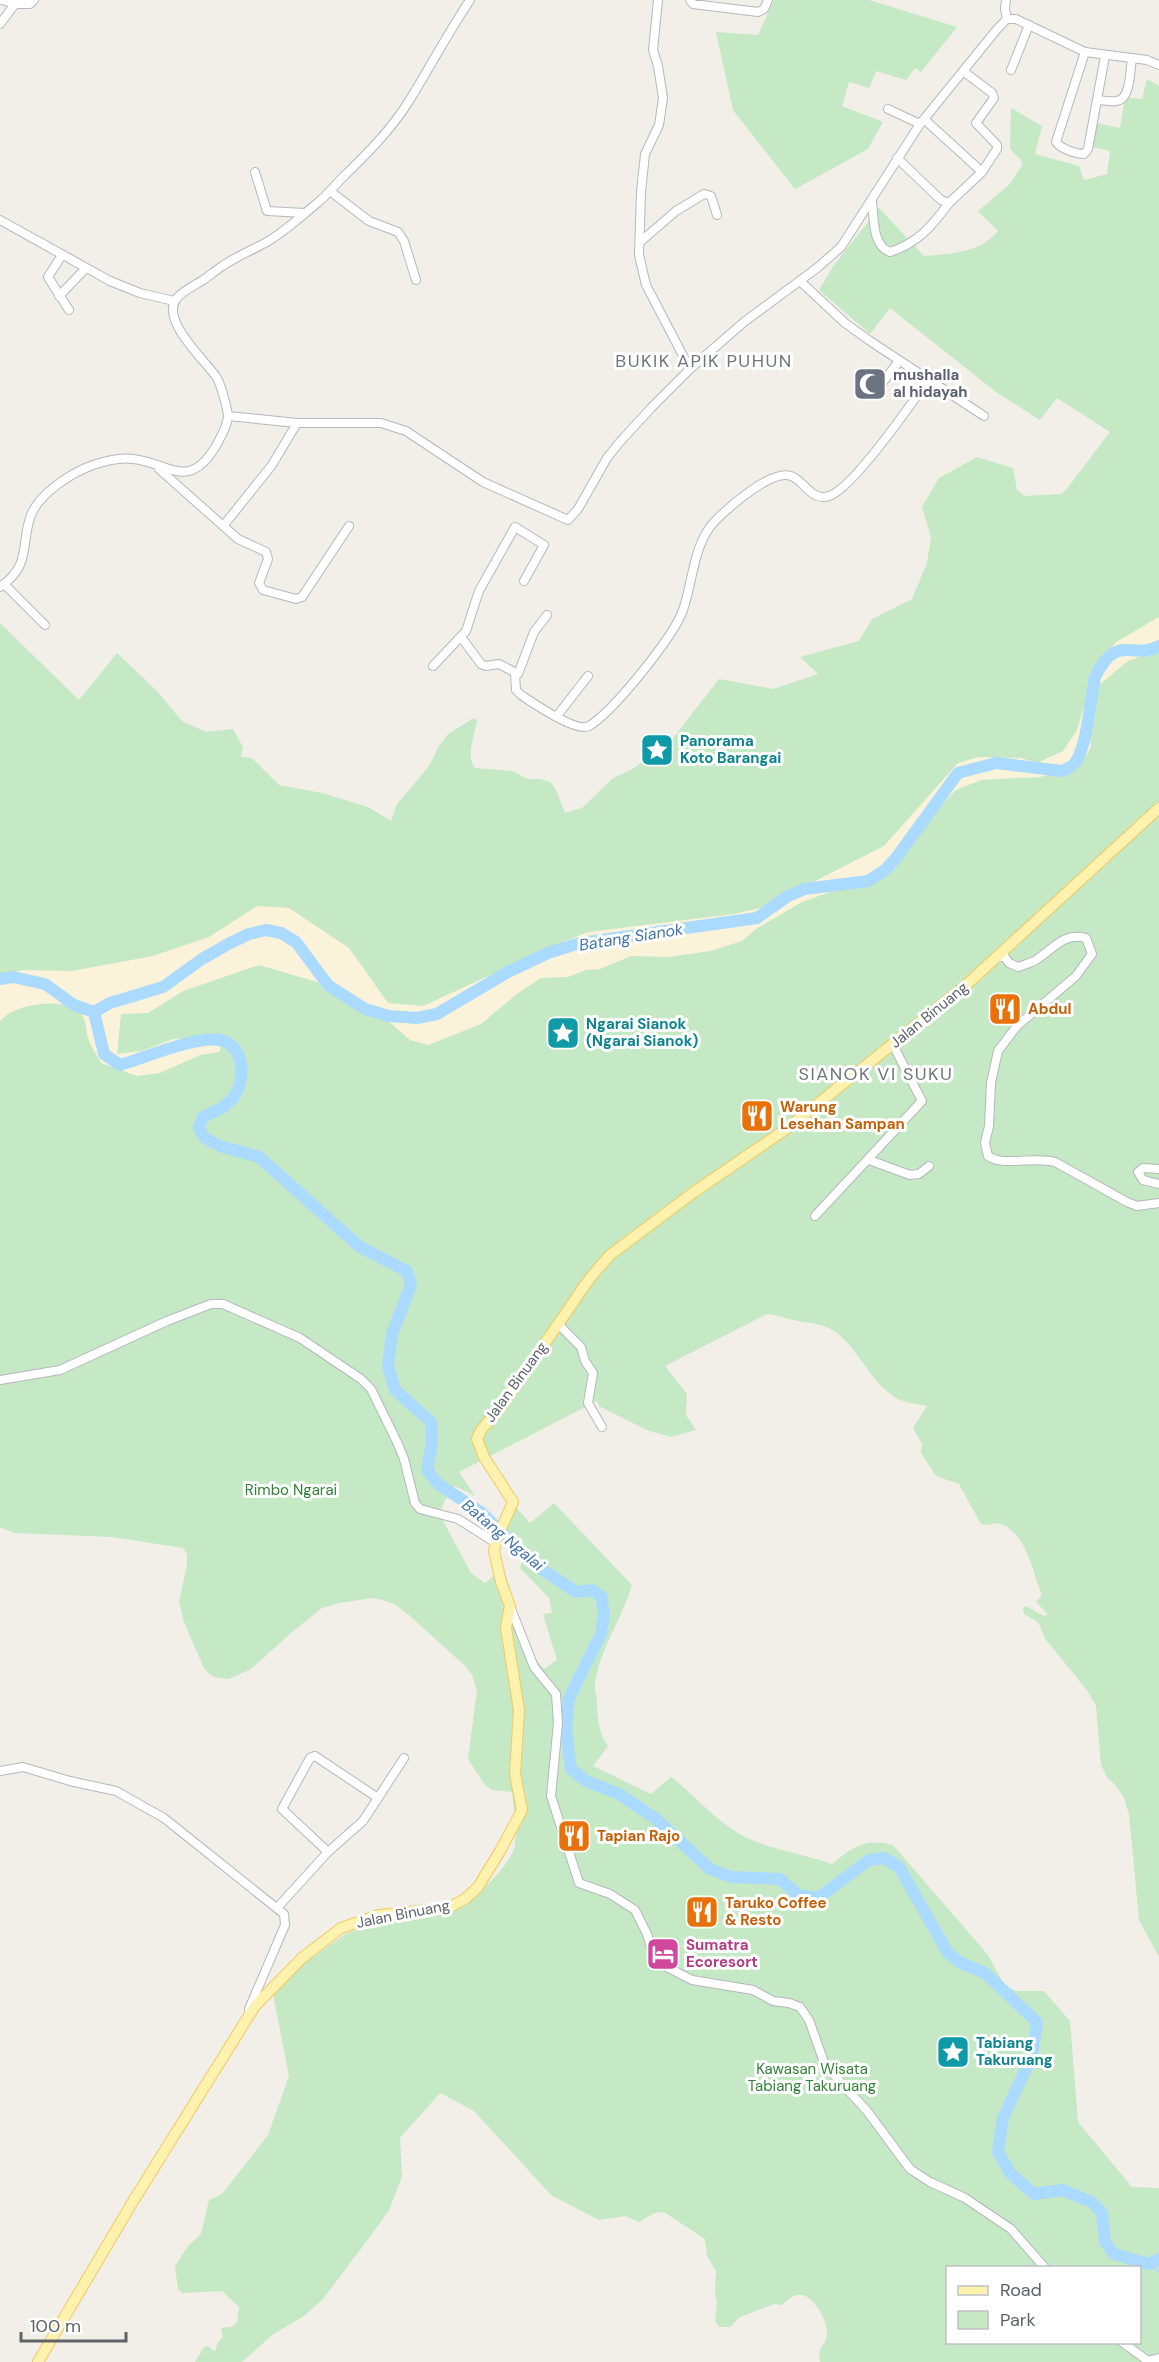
<svg xmlns="http://www.w3.org/2000/svg" width="1159" height="2362" viewBox="0 0 1159 2362" font-family="'DM Sans',sans-serif">
  <rect width="100%" height="100%" fill="#f1efe8"/>
  <!-- green -->
  <g fill="#c5e8c5" fill-rule="evenodd">
    <polygon points="774,0 869,0 957,27 921,72 915,68 906,80 876,71 869,88 849,82 842,106 883,122 868,149 795,189 733,110 716,32 758,35"/>
    <path d="M1147 79 1159 86V1957L1139 1920 1129 1814 1124 1798 1116 1786 1107 1777 1101 1765 1096 1706 1087 1690 1046 1640 1038 1622 1024 1614 1023 1608 1026 1606 1044 1616 1048 1614 1036 1602 1042 1595C1033 1573 1027 1537 1004 1525 995 1520 990 1527 981 1524L959 1484 936 1476 921 1453 922 1444 913 1428 927 1406C917 1404 905 1403 896 1398 870 1382 860 1351 837 1333 823 1323 814 1324 798 1321 788 1319 778 1315 767 1314L665 1366 687 1394 686 1415 696 1430 671 1437 647 1430 599 1406 597 1401 459 1472 475 1496 455 1486 445 1500 439 1513 471 1573 485 1583 503 1568C518 1605 517 1638 544 1669L557 1660 543 1614 552 1613 549 1598 520 1568 524 1556 501 1529 513 1504 530 1523 554 1503 632 1585C622 1619 600 1648 595 1684 594 1691 597 1696 597 1702 597 1718 599 1734 608 1746L593 1766 651 1794 671 1777C696 1796 715 1821 743 1836 768 1849 804 1854 832 1864 854 1846 865 1838 893 1845L988 1955 1005 1986 1016 1991H1044L1070 2021 1078 2122 1132 2187 1159 2188V2362H820C817 2345 825 2348 827 2336 829 2323 813 2291 797 2295 792 2296 786 2302 781 2305L774 2304 740 2317 730 2327H719L715 2321 717 2303 715 2291 716 2271 707 2256 705 2239 664 2212 654 2213 639 2222 625 2216 599 2220 551 2195 474 2111 440 2093 400 2138 402 2177 389 2210 369 2238 323 2299 304 2316 272 2335 242 2362H195L204 2347 208 2346 215 2352 218 2342 223 2337 221 2328 231 2327 237 2323 239 2307 222 2291 182 2293 178 2289 175 2266 188 2246 201 2234 209 2200 222 2194 268 2135 289 2076 273 1994 302 1965 347 1933 478 1893C488 1886 515 1857 515 1844 517 1827 513 1809 512 1792L492 1790 485 1785 468 1759 477 1690 472 1675 465 1666 409 1615 394 1604 383 1600 373 1598 339 1603 322 1608 291 1633 251 1669 229 1679 214 1677 205 1670 199 1657 184 1622 179 1602 187 1564V1554L183 1548 112 1537 14 1533 0 1527V623L79 700 117 653 157 691 182 721 206 732 233 729 243 747 241 757 252 758 279 785 322 793 368 807 391 821 397 804 429 766 439 746 448 734 474 718 477 720C475 735 465 756 475 768L512 771 528 779H540L550 782 555 788 565 813 582 808 612 779 634 768 670 742 719 679 773 689 818 674 800 657 859 641 872 619 912 599 927 563 931 537 922 507 939 478 977 457 1013 468 1017 490 1024 496 1061 494 1065 491 1110 432 1057 398 1040 420 996 392 890 308 870 334 819 290 834 265 879 208 924 256C950 254 980 253 998 231L978 211 1010 184 1022 165 1021 160 1010 149 1011 108 1042 126 1035 154 1079 166 1084 180 1107 174 1110 151 1093 147 1096 123 1120 128 1125 97 1142 99ZM948 2268H1140V2342H948Z"/>
  </g>
  <!-- sand -->
  <path fill="#fbf3d9" d="M1159 617V650L1128 661 1099 685 1088 724 1091 747 1083 761 1074 769 1040 777 981 780 956 790 933 813 900 856 884 873 863 886 833 891 802 902 756 929 742 941 711 951 668 957 631 956 600 969 586 970 568 977 541 978 518 993 481 1024 428 1045 410 1040 385 1018 363 1008 317 982 259 965 183 991 148 1013 121 1014 117 1054 141 1051 173 1039 226 1035 219 1052 200 1055 160 1073 137 1076 101 1063C97 1055 91 1047 88 1038 86 1032 87 1025 84 1019 72 994 15 1003 0 1021V975L23 970 72 971 153 956 209 937 257 906 289 908 349 948 388 1003 423 1006 558 944 588 932 734 914 764 907 884 846 958 763 979 757 1021 758 1037 763 1063 751 1077 730 1096 667 1116 642Z"/>
  <g fill="none" stroke-linecap="round" stroke-linejoin="round">
    <!-- stream -->
    <polyline stroke="#aadaff" stroke-width="2" points="1149,2264 1159,2272"/>
    <!-- river -->
    <g stroke="#aadaff" stroke-width="12">
      <path d="M0 979 13 977 45 984 74 1005 94 1012 110 1003 163 987 202 959 230 943 249 934 266 930 281 933 296 942 328 985 365 1009 389 1016 417 1018 437 1014 508 972 548 953 580 943 757 918 788 896 805 889 868 881 885 870 896 858 958 773 996 763 1062 771C1069 768 1073 766 1077 760 1087 742 1091 698 1095 677 1118 631 1132 661 1159 646"/>
      <path d="M94 1012 104 1054 120 1065C144 1058 196 1036 219 1040 245 1044 246 1079 234 1097 226 1107 214 1112 203 1117L199 1128 205 1138 220 1146 259 1157 360 1247 407 1271 411 1285 392 1334 388 1366 395 1390 431 1422 432 1443 427 1470 438 1484 482 1513 534 1564 576 1592 592 1590 601 1596 604 1613 601 1634 569 1698 566 1729 571 1769 586 1781 619 1794 656 1819 710 1869 731 1877 780 1879 798 1895 818 1898 869 1860 884 1858 899 1867 948 1953 961 1963 985 1973 1037 2022 1032 2056 1003 2118 998 2152 1011 2174 1034 2194 1062 2190 1092 2202 1102 2213 1105 2242 1114 2254 1149 2264 1159 2259"/>
    </g>
    <defs>
      <g id="minor">
        <polyline points="2,0 15,4 30,4 34,0"/>
        <polyline points="658,0 653,50 658,66 663,98 659,125 645,154 641,192 639,255 646,285 690,369"/>
        <polyline points="690,0 693,4 758,12 764,9 768,0"/>
        <polyline points="1006,0 1005,9 1007,19"/>
        <polyline points="0,24 15,4"/>
        <path d="M1085 52 1056 142C1061 149 1076 154 1084 154L1088 149 1105 56"/>
        <polyline points="1011,70 1029,25"/>
        <path d="M1097 100C1103 100 1110 102 1116 101 1131 100 1130 70 1132 58"/>
        <polyline points="888,109 920,124"/>
        <polyline points="924,119 982,172"/>
        <polyline points="897,158 941,200 949,203 982,172 997,149 997,145 976,123 994,98 992,93 963,71"/>
        <polyline points="255,172 267,211 305,213"/>
        <polyline points="330,191 369,221 398,232 404,241 416,280"/>
        <path d="M872 201C874 217 872 246 890 252 918 243 932 226 949 203"/>
        <polyline points="0,220 110,281 140,293 174,301"/>
        <polyline points="640,242 676,211 704,194 711,196 717,215"/>
        <polyline points="62,255 48,277 69,310"/>
        <polyline points="800,281 845,323 870,341 984,416"/>
        <polyline points="59,296 86,268"/>
        <polyline points="880,386 899,361"/>
        <polyline points="228,416 297,423 381,423 406,431 483,482 568,520 578,509 607,458 619,443 651,408 690,369 744,322 817,268 841,247 920,124 998,28 1007,19 1016,19 1085,52 1147,60 1159,65"/>
        <polyline points="159,469 238,539 266,552 268,559 259,583 263,590 296,599 302,597 349,526"/>
        <polyline points="224,525 272,465 297,423"/>
        <polyline points="4,584 45,625"/>
        <path d="M0 587C32 565 20 545 31 515 40 493 71 473 93 465 105 461 120 457 133 459 170 463 188 492 216 446 220 438 227 427 228 417 228 410 221 385 217 378 206 361 159 320 177 298 184 290 194 286 203 280 209 276 215 271 221 267 235 257 250 251 265 243 283 233 299 218 315 205 325 197 333 188 341 179 366 155 391 130 409 101 430 67 448 33 470 0"/>
        <polyline points="461,637 481,664 486,666 499,664 518,674 534,632 547,615"/>
        <polyline points="433,666 466,631 479,591 515,527 544,545 524,581"/>
        <path d="M515 674 516 690 521 695C533 703 577 733 589 726 613 712 674 636 683 610 693 582 693 544 715 521 728 508 771 469 791 476 804 480 811 502 829 496 852 489 912 403 928 380"/>
        <polyline points="557,716 588,676"/>
        <path d="M996 958 1004 956 1009 963 1018 967C1023 965 1031 963 1036 960 1053 949 1064 932 1086 938L1092 954 1076 976 1017 1026 998 1051 991 1083 989 1126 985 1143 988 1156C1003 1167 1035 1156 1055 1162L1127 1202 1137 1206 1159 1203"/>
        <polyline points="869,1160 910,1175 919,1174 929,1166"/>
        <polyline points="1159,1169 1143,1168 1138,1172 1143,1180 1159,1184"/>
        <polyline points="815,1216 922,1101 893,1045"/>
        <polyline points="558,1324 581,1347 585,1361 593,1373 588,1403 602,1427"/>
        <polyline points="0,1380 60,1370 167,1321 211,1304 223,1304 300,1338 361,1379 371,1389 397,1442 404,1459 415,1503 420,1509 458,1519 496,1543"/>
        <polyline points="510,1606 534,1667 556,1694 558,1723 551,1796 579,1883 610,1894 635,1910 647,1934 653,1954 667,1967 692,1980 753,1990 773,2001 789,2003 800,2007 809,2020 825,2065 867,2111 910,2169 930,2182 965,2198 1011,2229 1045,2268"/>
        <polyline points="0,1771 23,1767 70,1781 116,1791 164,1818 284,1914 285,1925 249,2009"/>
        <polyline points="328,1852 282,1809 310,1758 315,1756 378,1798"/>
        <polyline points="277,1908 328,1852 363,1821 404,1758"/>
        <polyline points="1122,2342 1148,2361 1159,2358"/>
      </g>
      <polyline id="major" points="38,2362 132,2203 255,2006 302,1958 341,1928 379,1915 448,1908 465,1899 478,1887 500,1851 522,1810 515,1774 519,1710 506,1628 510,1606 501,1582 494,1551 497,1538 513,1502 484,1457 477,1439 481,1430 500,1408 590,1278 610,1255 694,1192 789,1127 965,986 1159,808"/>
    </defs>
    <!-- minor casing -->
    <use href="#minor" stroke="#b5b8bc" stroke-width="10"/>
    <!-- major casing -->
    <use href="#major" stroke="#f2c960" stroke-width="12"/>
    <!-- minor -->
    <use href="#minor" stroke="#fff" stroke-width="8"/>
    <!-- major -->
    <use href="#major" stroke="#fff2af" stroke-width="10"/>
  </g>
  <!-- icons -->
  <defs>
    <symbol id="mosque-square" viewBox="-11 -11 22 22"><rect x="-9" y="-9" width="18" height="18" rx="4" fill="#6b7280" stroke="#fff"/><path d="M3.5-4.9A6 6 0 1 0 3.5 4.9A5 5 0 1 1 3.5-4.9Z" fill="#fff"/></symbol>
    <symbol id="sight-square" viewBox="-11 -11 22 22"><rect x="-9" y="-9" width="18" height="18" rx="4" fill="#0f9aa8" stroke="#fff"/><path d="M0-6L1.8-2.2L6-1.7L2.9 1.2L3.7 5.4L0 3.3L-3.7 5.4L-2.9 1.2L-6-1.7L-1.8-2.2Z" fill="#fff"/></symbol>
    <symbol id="restaurant-square" viewBox="-11 -11 22 22"><rect x="-9" y="-9" width="18" height="18" rx="4" fill="#e8710a" stroke="#fff"/><path d="M-5-6h1v4h1v-4h1v4h1v-4h1v5L-1.5 .5V6h-2V.5L-5-1ZM5-6V6H3V1.5H1.5Q1.5-4 5-6Z" fill="#fff"/></symbol>
    <symbol id="hotel-square" viewBox="-11 -11 22 22"><rect x="-9" y="-9" width="18" height="18" rx="4" fill="#d1479c" stroke="#fff"/><path d="M-6-4.5h1.5V1H6V5H4.5V3h-9V5H-6ZM-4 0a1.8 1.8 0 1 1 3.6 0ZM.5 0V-2.5h3Q6-2.5 6 0Z" fill="#fff"/></symbol>
  </defs>
  <g fill-rule="evenodd">
    <use href="#mosque-square" x="851" y="365" width="38" height="38"/>
    <use href="#sight-square" x="638" y="731" width="38" height="38"/>
    <use href="#restaurant-square" x="986" y="990" width="38" height="38"/>
    <use href="#sight-square" x="544" y="1014" width="38" height="38"/>
    <use href="#restaurant-square" x="738" y="1097" width="38" height="38"/>
    <use href="#restaurant-square" x="555" y="1817" width="38" height="38"/>
    <use href="#restaurant-square" x="683" y="1893" width="38" height="38"/>
    <use href="#hotel-square" x="644" y="1935" width="38" height="38"/>
    <use href="#sight-square" x="934" y="2033" width="38" height="38"/>
  </g>
  <g text-anchor="middle" dominant-baseline="central" stroke-width="6" stroke-linejoin="round" paint-order="stroke">
    <!-- worship labels -->
    <g font-size="15" font-weight="bold" fill="#5b616d" stroke="#fff" text-anchor="start">
      <text x="893" y="375">mushalla<tspan x="893" dy="17">al hidayah</tspan></text>
    </g>
    <!-- culture labels -->
    <g font-size="15" font-weight="bold" fill="#0d838f" stroke="#fff" text-anchor="start">
      <text x="680" y="741">Panorama<tspan x="680" dy="17">Koto Barangai</tspan></text>
      <text x="586" y="1024">Ngarai Sianok<tspan x="586" dy="17">(Ngarai Sianok)</tspan></text>
      <text x="976" y="2043">Tabiang<tspan x="976" dy="17">Takuruang</tspan></text>
    </g>
    <!-- food labels -->
    <g font-size="15" font-weight="bold" fill="#c56008" stroke="#fff" text-anchor="start">
      <text x="1028" y="1009">Abdul</text>
      <text x="780" y="1107">Warung<tspan x="780" dy="17">Lesehan Sampan</tspan></text>
      <text x="597" y="1836">Tapian Rajo</text>
      <text x="725" y="1903">Taruko Coffee<tspan x="725" dy="17">&amp; Resto</tspan></text>
    </g>
    <!-- street labels -->
    <g font-size="15" fill="#5f6368" stroke="#fff">
      <text transform="translate(929 1015) rotate(-39)">Jalan Binuang</text>
      <text transform="translate(516 1382) rotate(-54)">Jalan Binuang</text>
      <text transform="translate(403 1914) rotate(-11)">Jalan Binuang</text>
    </g>
    <!-- park labels -->
    <g font-size="15" fill="#348238" stroke="#fff">
      <text x="291" y="1490">Rimbo Ngarai</text>
      <text x="812" y="2069">Kawasan Wisata<tspan x="812" dy="17">Tabiang Takuruang</tspan></text>
    </g>
    <!-- hotel labels -->
    <g font-size="15" font-weight="bold" fill="#b23c85" stroke="#fff" text-anchor="start">
      <text x="686" y="1945">Sumatra<tspan x="686" dy="17">Ecoresort</tspan></text>
    </g>
    <!-- water labels -->
    <g font-size="16" font-style="italic" fill="#4174aa" stroke="#fff">
      <text transform="translate(631 937) rotate(-9)">Batang Sianok</text>
      <text transform="translate(503 1535) rotate(40)">Batang Ngalai</text>
    </g>
    <!-- quarter labels -->
    <g font-size="18" letter-spacing="1.5" fill="#70757a" stroke="#fff">
      <text x="704" y="361">BUKIK APIK PUHUN</text>
      <text x="876" y="1074">SIANOK VI SUKU</text>
    </g>
  </g>
  <!-- legend -->
  <rect x="946" y="2266" width="195" height="78" fill="#ffffff" stroke="#bfc1c3" stroke-width="1.5"/>
  <rect x="958" y="2286" width="30" height="9" fill="#fff2af" stroke="#bfc1c3" stroke-width="1.5"/>
  <text x="1000" y="2296" font-size="18" fill="#5f6368">Road</text>
  <rect x="958" y="2311" width="30" height="18" fill="#c5e8c5" stroke="#bfc1c3" stroke-width="1.5"/>
  <text x="1000" y="2326" font-size="18" fill="#5f6368">Park</text>
  <!-- scale -->
  <path d="M21 2332v9h105v-9" fill="none" stroke="#5f6368" stroke-width="3"/>
  <text x="30" y="2332" font-size="18" fill="#5f6368" stroke="#ffffff" stroke-width="4.5" paint-order="stroke">100 m</text>
</svg>
